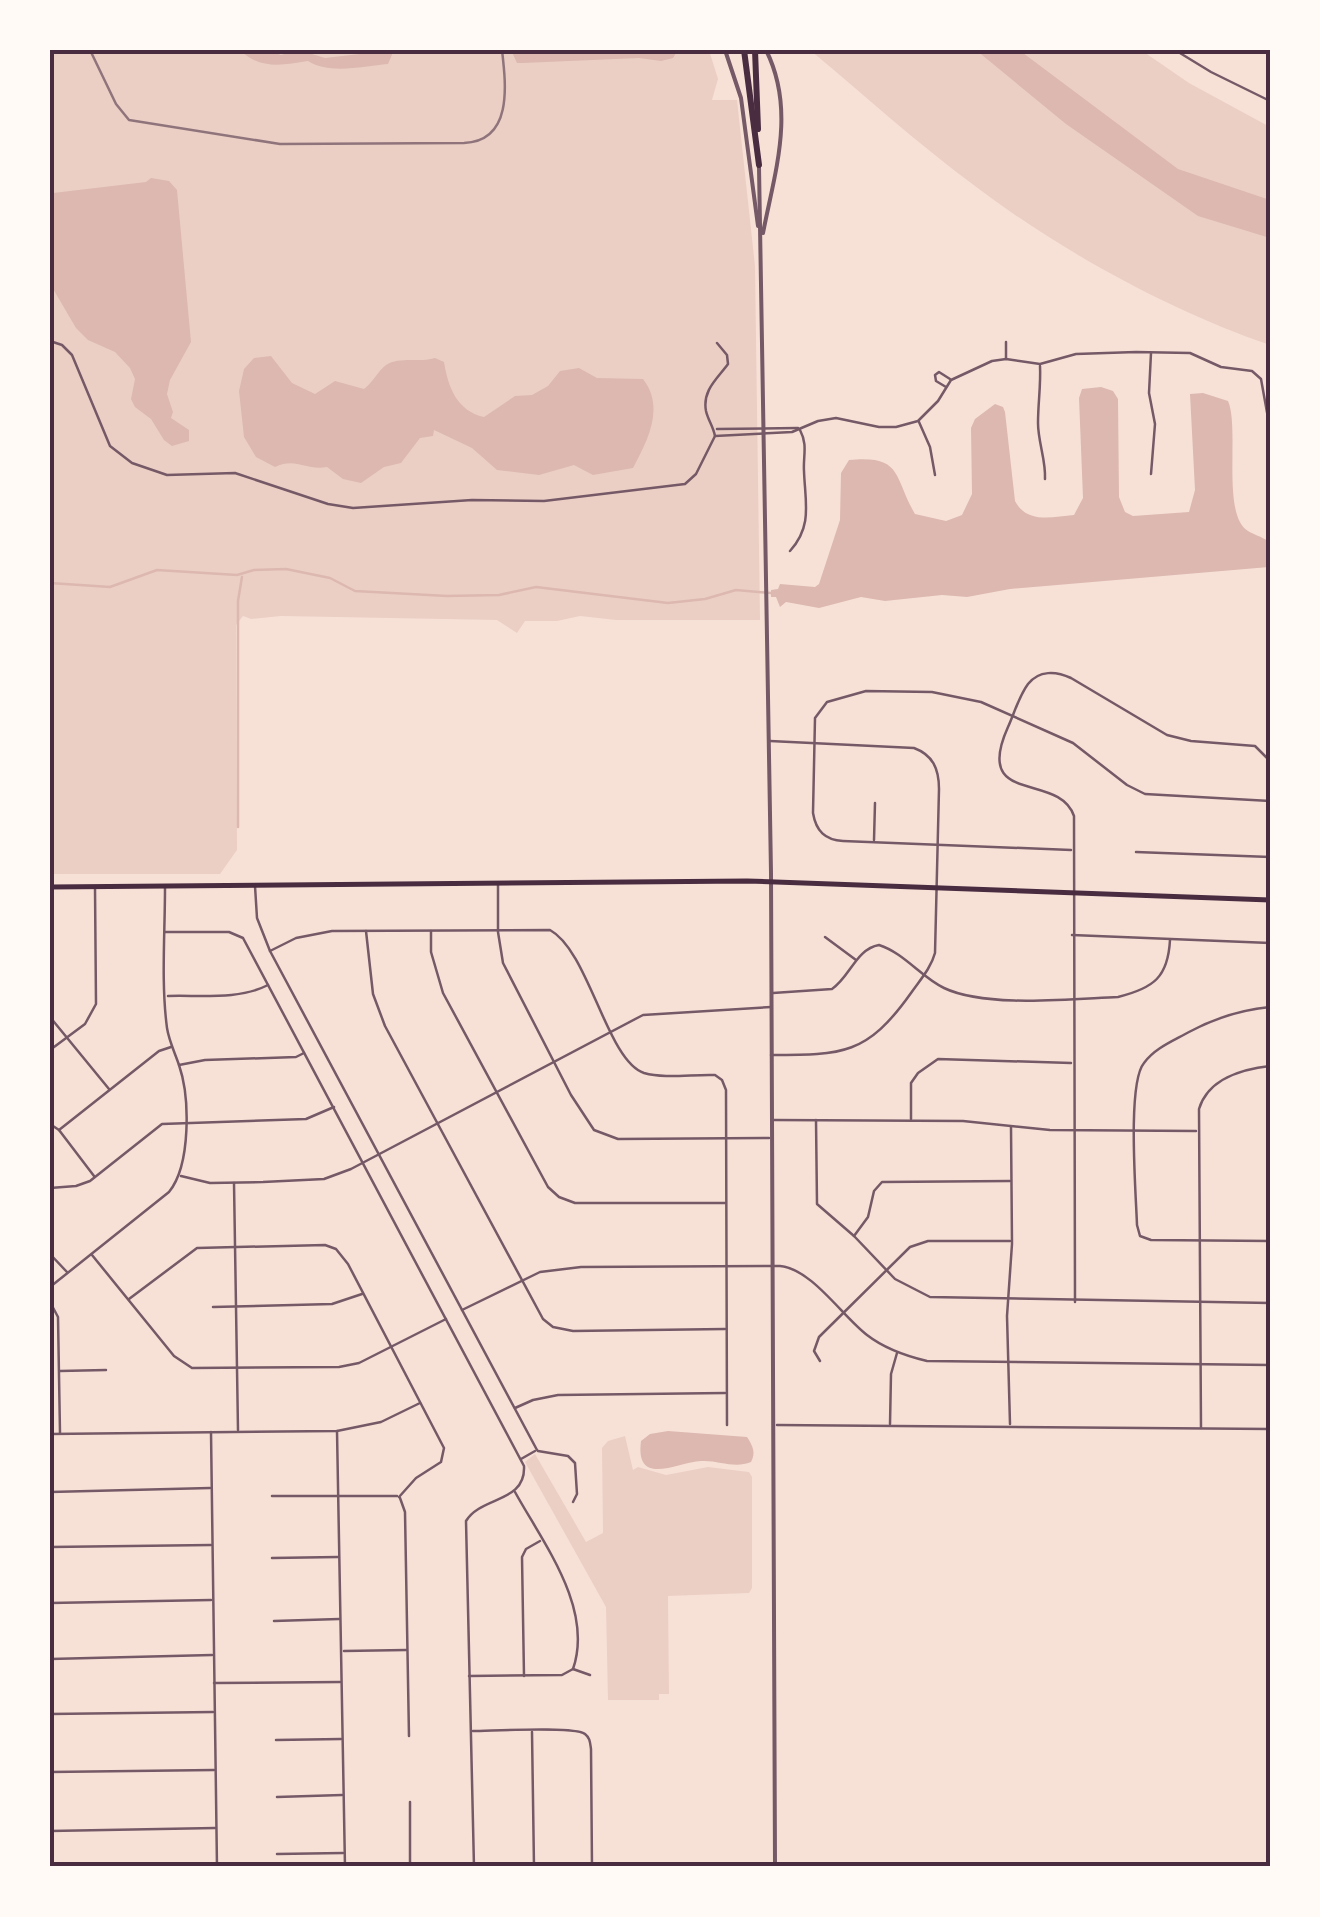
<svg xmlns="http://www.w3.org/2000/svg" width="1320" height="1917" viewBox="0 0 1320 1917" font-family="Arial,sans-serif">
  <rect width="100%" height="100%" fill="#f7e1d7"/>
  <!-- green -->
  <g fill="#ebcfc5">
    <polygon points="50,50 709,50 718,79 712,100 737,100 755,266 760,620 616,620 580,616 557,621 525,621 517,633 497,620 281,616 251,619 243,616 236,625 237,850 220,874 50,874"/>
    <path d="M810 50H1141L1189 83 1270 127V345C1170 311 1059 250 975 186 918 144 864 95 810 50Z"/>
    <polygon points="625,1436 633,1470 638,1467 666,1475 708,1467 749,1472 752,1477 752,1588 749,1593 668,1596 669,1694 659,1694 659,1700 608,1700 606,1607 525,1462 535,1454 586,1542 603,1533 602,1448 608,1441"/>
  </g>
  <!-- water -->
  <g fill="#dcb8b0">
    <path d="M240 50H269L281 55 299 50 325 58 394 50 388 64C364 66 330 75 308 61 283 65 260 70 240 50Z"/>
    <polygon points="511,50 678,50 673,58 661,61 639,58 523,63 517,63"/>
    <polygon points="976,50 1019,50 1178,169 1270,200 1270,238 1198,216 1066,124"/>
    <polygon points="151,178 169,181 177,190 191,342 170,380 167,394 173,412 171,418 189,430 189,441 172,446 164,440 151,419 135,407 131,399 135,379 130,368 115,352 88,340 76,328 52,287 50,196 53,193 146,182"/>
    <path d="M271 356 292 383 315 394 335 381 364 389C373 382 378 371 386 365 400 356 420 363 435 358L444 362C448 387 457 411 484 417L515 396 532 395 548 386 560 371 579 368 597 378 643 379C665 407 648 440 633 468L593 475 574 465 539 475 497 470 472 448 434 430 433 436 420 438 401 463 384 467 361 483 343 479 327 467C306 471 296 457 275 467L256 457 244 437 239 391 244 369 254 358Z"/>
    <path d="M1101 387 1113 391 1118 399 1119 497 1125 512 1133 516 1189 512 1195 490 1190 394 1203 393 1228 401C1240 428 1221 515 1248 531 1253 534 1262 537 1268 541L1269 567 1010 589 967 597 942 595 885 601 861 597 819 608 786 602 780 607 776 597H771V590L778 589 780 584 815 587 819 584 840 520 841 473 849 460C903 455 893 476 915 514L946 521 962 515 972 494 971 428 975 419 995 404 1003 407 1005 412 1015 501C1027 524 1052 517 1074 515L1083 498 1079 398 1082 389Z"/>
    <path d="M668 1431 747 1437C753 1446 756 1453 751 1462 734 1469 719 1460 701 1461 677 1462 635 1488 641 1441L650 1434Z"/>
  </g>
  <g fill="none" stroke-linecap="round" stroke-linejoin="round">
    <!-- stream -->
    <g stroke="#dcb8b0" stroke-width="2.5">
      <polyline points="50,583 110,587 157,570 237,575 254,570 286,569 330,578 355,591 447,596 499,595 536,587 668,603 705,599 736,590 771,593"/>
      <polyline points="238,827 238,601 242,577"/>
    </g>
    <!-- minor -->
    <g stroke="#755966" stroke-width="2.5">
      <polyline points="1175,50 1211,72 1270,101"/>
      <path d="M50 341 62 345 72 355 110 446 132 463 167 475 235 473 328 504 353 508 472 500 544 501 685 484 696 474 715 436C713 426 708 420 706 411 702 390 718 378 728 364L727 355 717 343"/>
      <polyline points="1006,358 1006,342"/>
      <path d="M1040 366C1041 385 1038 403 1038 423 1038 442 1046 460 1045 479"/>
      <polyline points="946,387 936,381 935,375 939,372 950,379"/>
      <polyline points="919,422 930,447 935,475"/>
      <polyline points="717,429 798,428"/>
      <polyline points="715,436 792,432 818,421 836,418 879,427 896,427 918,421 938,401 951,380 992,361 1006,359 1040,364 1076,354 1136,352 1190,353 1221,367 1252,371 1261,379 1270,429"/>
      <polyline points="1270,448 1270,475"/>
      <polyline points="1151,474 1155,424 1149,393 1151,353"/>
      <path d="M790 551C813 526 805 502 804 471 803 456 808 445 800 430"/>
      <path d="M770 741 914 748C933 755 939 769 939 789L935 953C931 968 920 980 911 993 867 1055 843 1055 771 1055"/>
      <polyline points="874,840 875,803"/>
      <path d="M1071 850 843 841C825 840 816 831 813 813L815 718 827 702 866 691 932 692 981 702 1073 743 1127 785 1145 794 1270 801"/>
      <polyline points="1136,852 1270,857"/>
      <polyline points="498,885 498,932 503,963 571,1095 594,1130 618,1139 769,1138"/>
      <polyline points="255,886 257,918 270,951 537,1450"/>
      <polyline points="366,931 373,994 385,1026 543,1319 553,1327 573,1331 725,1329"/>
      <polyline points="431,931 431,952 443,993 548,1187 559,1197 575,1203 725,1203"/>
      <path d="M165 932H229L243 938 524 1466C526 1503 481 1496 466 1521L474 1867"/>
      <polyline points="1072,935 1270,943"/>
      <polyline points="825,937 856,960"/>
      <path d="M270 951 296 938 332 931 550 930C589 951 607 1061 644 1073 665 1079 693 1074 715 1075L722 1080 726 1090 727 1425"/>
      <path d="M773 993 832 989C850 977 856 949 879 945 904 953 921 977 944 988 986 1008 1071 999 1118 997 1154 988 1168 977 1170 940"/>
      <path d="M168 996C201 995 239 1000 268 985"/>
      <path d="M1270 1007C1240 1010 1215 1018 1189 1032 1173 1041 1155 1048 1144 1063 1127 1083 1136 1194 1137 1225L1140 1236 1151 1240 1270 1241"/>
      <polyline points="50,1017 109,1089"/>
      <polyline points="50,1050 85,1024 96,1004 95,888"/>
      <polyline points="179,1065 205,1060 296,1057 304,1053"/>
      <polyline points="911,1119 911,1083 918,1073 938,1059 1071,1063"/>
      <polyline points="774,1120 963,1121 1050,1130 1196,1131"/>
      <polyline points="816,1120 817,1204 854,1236 895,1279 930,1297 1270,1303"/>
      <polyline points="50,1124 59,1130 94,1176"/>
      <polyline points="59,1130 159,1051 171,1047"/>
      <polyline points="181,1176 210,1183 263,1182 324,1179 351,1169 643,1015 771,1007"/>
      <polyline points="234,1183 238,1430"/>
      <polyline points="50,1188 76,1186 90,1181 162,1124 306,1119 334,1107"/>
      <polyline points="854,1236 868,1217 874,1191 882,1182 1010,1181"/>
      <polyline points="50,1254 67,1272"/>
      <polyline points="92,1255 174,1356 192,1368 339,1367 359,1363 446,1319"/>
      <path d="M50 1287 169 1192C191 1165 190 1097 179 1065 175 1053 169 1041 167 1028 161 983 165 934 165 888"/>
      <polyline points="129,1299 197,1248 325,1245 336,1249 348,1264 444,1448 441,1462 416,1478 399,1497"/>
      <polyline points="50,1302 58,1317 60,1433"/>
      <path d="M1075 1302 1074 816C1059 771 972 807 1008 727 1014 714 1019 696 1028 684 1039 670 1056 671 1071 678L1167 735 1191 741 1255 746 1270 761"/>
      <polyline points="213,1307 332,1304 362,1294"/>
      <path d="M462 1310 540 1272 581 1267 780 1266C812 1269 842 1316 867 1335 885 1349 906 1356 927 1361L1270 1365"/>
      <polyline points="820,1361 814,1351 819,1337 910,1247 928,1241 1010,1241"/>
      <polyline points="60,1371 106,1370"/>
      <polyline points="515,1408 533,1400 558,1395 725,1393"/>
      <polyline points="890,1424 891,1374 897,1353"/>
      <polyline points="1010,1424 1007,1316 1012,1244 1011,1127"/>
      <polyline points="777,1425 1270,1429"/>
      <path d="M1201 1428 1199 1109C1208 1079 1242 1069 1270 1066"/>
      <polyline points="337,1431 345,1867"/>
      <polyline points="211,1432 217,1867"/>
      <polyline points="50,1434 337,1431 381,1422 420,1403"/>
      <polyline points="538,1451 568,1456 575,1463 577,1494 573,1502"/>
      <polyline points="521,1459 535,1451"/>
      <polyline points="50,1492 210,1488"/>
      <path d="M515 1492C543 1543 594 1608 573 1669"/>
      <polyline points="272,1496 397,1496"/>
      <polyline points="400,1498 405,1512 409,1736"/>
      <polyline points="50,1547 211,1545"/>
      <polyline points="272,1558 338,1557"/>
      <polyline points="50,1603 211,1600"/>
      <polyline points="274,1621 339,1619"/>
      <polyline points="344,1651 406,1650"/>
      <polyline points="50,1659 212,1655"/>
      <polyline points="469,1676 562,1675 573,1669 590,1675"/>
      <polyline points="524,1676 522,1557 526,1549 540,1541"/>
      <polyline points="214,1683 340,1682"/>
      <polyline points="50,1714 213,1712"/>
      <path d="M473 1731C491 1731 575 1726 585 1734 590 1738 590 1742 591 1749L592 1867"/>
      <polyline points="532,1732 534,1867"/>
      <polyline points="276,1740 341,1739"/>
      <polyline points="50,1772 214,1770"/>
      <polyline points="277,1797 342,1795"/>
      <polyline points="50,1831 215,1828"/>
      <polyline points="277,1854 343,1853"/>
      <polyline points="410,1867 410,1802"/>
    </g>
    <!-- tertiary -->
    <g stroke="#755966" stroke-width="4">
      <polyline points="725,50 741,98 758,226"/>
      <polyline points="759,167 771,873 775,1867"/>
      <path d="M763 233C775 171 796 110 766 50"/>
    </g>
    <!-- secondary -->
    <polyline stroke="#4a2c40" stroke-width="5" points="50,887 747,881 1270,900"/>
    <!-- motorway -->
    <g stroke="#4a2c40" stroke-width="6">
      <polyline points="744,50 759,165"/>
      <polyline points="755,50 758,129"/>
    </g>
    <!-- rail -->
    <path stroke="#8f747c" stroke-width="2.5" d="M90 50 116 104 129 120 280 144 464 143C513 141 506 85 502 50"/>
  </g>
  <!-- border -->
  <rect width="1320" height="1917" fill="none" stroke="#fffaf5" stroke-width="105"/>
  <rect x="52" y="52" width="1216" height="1812" fill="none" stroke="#4a2c40" stroke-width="4"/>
</svg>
